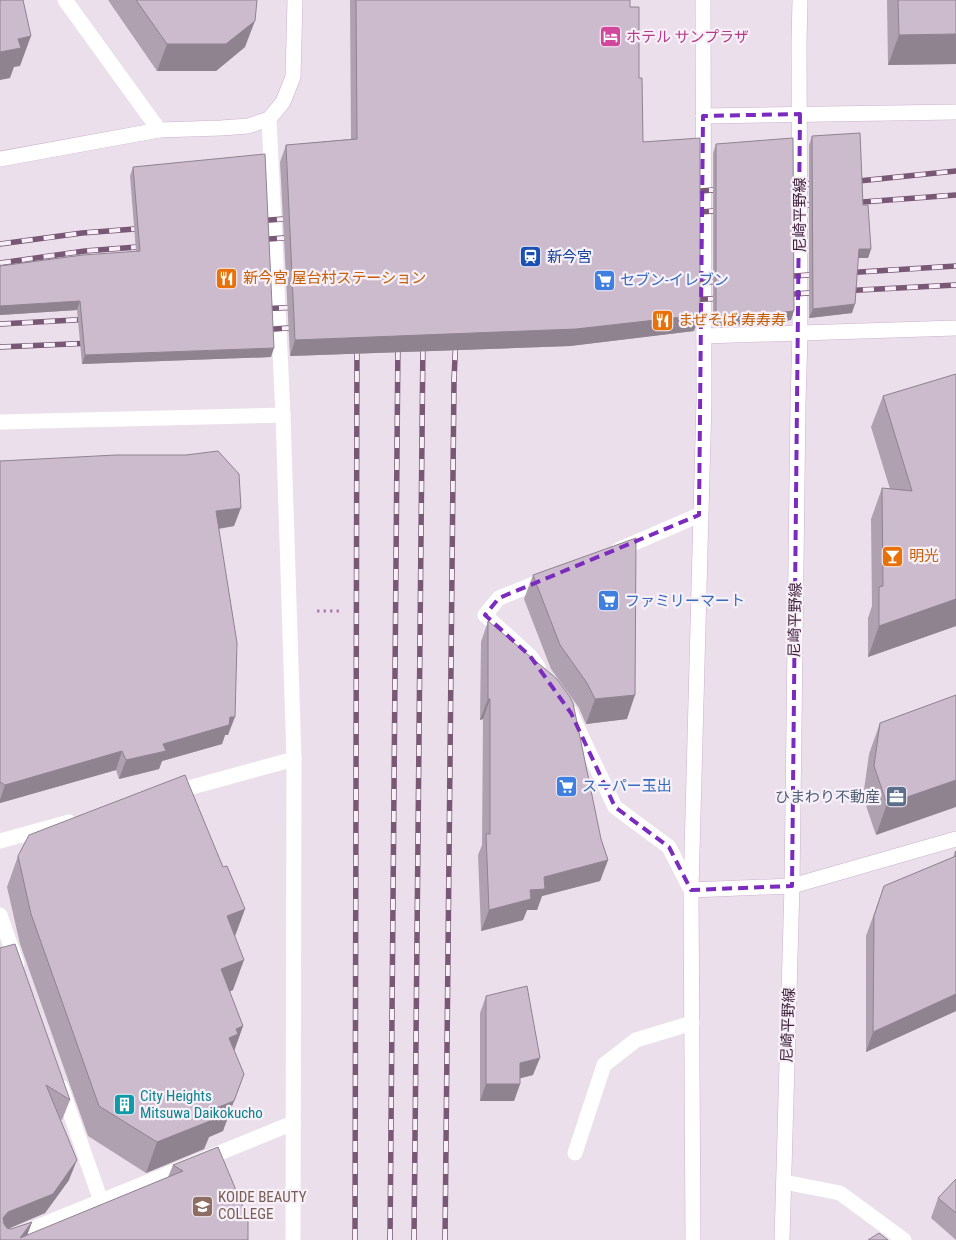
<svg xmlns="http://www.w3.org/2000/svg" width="956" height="1240" viewBox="0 0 956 1240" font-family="'Roboto Condensed','Noto Sans JP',sans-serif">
  <rect width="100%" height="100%" fill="#ebdfec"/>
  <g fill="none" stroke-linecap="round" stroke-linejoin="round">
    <defs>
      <g id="secondary">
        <polyline points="703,116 956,112"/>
        <polyline points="0,159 159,130 221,128 248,126 269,119 283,102 293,77 295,0"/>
        <polyline points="704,336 956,328"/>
        <polyline points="691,890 792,886 956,839"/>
        <polyline points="693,1240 691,890 704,400 703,0"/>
        <polyline points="782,1240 792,886 798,403 800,334 799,44 800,0"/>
      </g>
    </defs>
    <!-- secondary casing -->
    <use href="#secondary" stroke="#cdb1cc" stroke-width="16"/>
    <!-- path -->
    <polyline stroke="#b37cae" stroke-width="3" stroke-dasharray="2.5 4" stroke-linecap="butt" points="317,611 343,611"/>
    <!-- lane -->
    <polyline stroke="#fff" stroke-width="15" points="575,1153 604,1065 636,1040 692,1023"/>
    <!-- street -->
    <g stroke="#fff" stroke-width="15">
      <polyline points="65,0 159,130"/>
      <polyline points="269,119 283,415 294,759 293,1240"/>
      <polyline points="0,422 283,415"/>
      <polyline points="618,550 699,515"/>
      <polyline points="538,667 530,656 485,615 499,598 546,579"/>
      <polyline points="570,712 615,807 669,847 691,890"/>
      <polyline points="170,793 294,759"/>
      <polyline points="0,841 69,822"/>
      <polyline points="0,915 17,964"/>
      <polyline points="61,1087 101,1201"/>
      <polyline points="784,1182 840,1193 904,1240"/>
      <polyline points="5,1240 293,1123"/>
    </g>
    <!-- secondary -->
    <use href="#secondary" stroke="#fff" stroke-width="15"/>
    <defs>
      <g id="rail">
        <polyline points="849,182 956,171"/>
        <polyline points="779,186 822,183"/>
        <polyline points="687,192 727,189"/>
        <polyline points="849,203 956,195"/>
        <polyline points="779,207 824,204"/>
        <polyline points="687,213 727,210"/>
        <polyline points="255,221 298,218"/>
        <polyline points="255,240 297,237"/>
        <polyline points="0,244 82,233 148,228"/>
        <polyline points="0,263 85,251 150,246"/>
        <polyline points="844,273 956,266"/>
        <polyline points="779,277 824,274"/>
        <polyline points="687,283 726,281"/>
        <polyline points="841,291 956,285"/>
        <polyline points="779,295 824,292"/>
        <polyline points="686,300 726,298"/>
        <polyline points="257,309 302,307"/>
        <polyline points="0,324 93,319"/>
        <polyline points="260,330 302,327"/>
        <polyline points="0,347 93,343"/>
        <polyline points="355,1240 357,340"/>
        <polyline points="390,1240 398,338"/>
        <polyline points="414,1240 423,337"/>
        <polyline points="445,1240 454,380 456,335"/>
      </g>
    </defs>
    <!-- rail casing -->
    <use href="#rail" stroke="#795875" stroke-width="5.5"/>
    <!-- rail -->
    <use href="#rail" stroke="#f7f0f8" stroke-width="4" stroke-dasharray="11" stroke-linecap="butt"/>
  </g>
  <!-- wall -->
  <g fill="#afa1b0">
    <polygon points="108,0 257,0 245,47 216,71 157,71"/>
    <polygon points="350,0 630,0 630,7 639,78 643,142 694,331 570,346 290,356 280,162 286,145 351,139"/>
    <polygon points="887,0 956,0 956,64 888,65"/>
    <polygon points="812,136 863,205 871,249 868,258 858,258 852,313 809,318 809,145"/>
    <polygon points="716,144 791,320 745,325 713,326 713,153"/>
    <polygon points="133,167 271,357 82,364 77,310 0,315 0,266 136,251 130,176"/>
    <polygon points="956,374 956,626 868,657 868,618 872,606 871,519 882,488 890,489 871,427 883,396"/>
    <polygon points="0,461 234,526 219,529 228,735 225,735 222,744 162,761 159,769 119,779 116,770 0,803"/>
    <polygon points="533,575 627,719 586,724 579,708 551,669 524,599"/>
    <polygon points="488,621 601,839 608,860 600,881 542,896 537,910 527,910 523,920 481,931 478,855 482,845 483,719 480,720 481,642"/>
    <polygon points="956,695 876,835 863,797 869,754 880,723"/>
    <polygon points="956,851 956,1011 866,1052 866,936 884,886 953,857 955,852"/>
    <polygon points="18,856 235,936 233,990 229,992 243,1026 234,1050 223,1131 209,1137 204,1149 146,1173 88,1136 20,944 7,887"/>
    <polygon points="0,948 70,1100 62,1120 59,1118 69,1180 45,1213 9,1228 11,1229 32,1222 27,1236 168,1177 173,1165 218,1147 248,1240 0,1240"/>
    <polygon points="486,996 533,1075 520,1078 520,1084 514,1101 480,1101 480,1013"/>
    <polygon points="956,1179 956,1240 931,1218 938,1198"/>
  </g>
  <!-- shaded-wall -->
  <g fill="#8f8390">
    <polygon points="255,21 245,47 216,71 157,71 167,44"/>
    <polygon points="956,34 956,64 888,65 899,35"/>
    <polygon points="31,36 20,66 14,67 10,78 0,80 0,52 18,39"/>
    <polygon points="859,249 871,249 868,258 855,258"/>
    <polygon points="80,301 77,310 0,315 0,306"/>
    <polygon points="855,304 852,313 809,318 813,309"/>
    <polygon points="794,311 791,320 745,325 713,326 716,317"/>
    <polygon points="700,315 694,331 570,346 290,356 295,340"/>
    <polygon points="274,348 271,357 82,364 85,355"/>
    <polygon points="241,508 234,526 209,530 216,511"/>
    <polygon points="956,599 956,626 868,657 879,626"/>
    <polygon points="635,695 627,719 586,724 595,699"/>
    <polygon points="488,699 490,699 483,719 480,720"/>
    <polygon points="230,717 235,717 228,735 225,735 222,744 162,761 159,769 119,779 126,760 163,744"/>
    <polygon points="122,751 116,770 0,803 0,800 5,785"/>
    <polygon points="956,780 956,807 876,835 887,804"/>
    <polygon points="608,860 600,881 542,896 537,910 527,910 523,920 481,931 489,910 530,890 544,877"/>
    <polygon points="245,909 234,939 227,916"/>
    <polygon points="244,960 233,990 210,999 221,969"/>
    <polygon points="956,994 956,1011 866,1052 873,1032"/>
    <polygon points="243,1026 232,1057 229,1038 236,1029"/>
    <polygon points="540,1058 533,1075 514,1080 520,1063"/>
    <polygon points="244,1074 223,1131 209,1137 204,1149 146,1173 157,1142 211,1110"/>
    <polygon points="486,1084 520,1084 514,1101 480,1101"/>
    <polygon points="77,1160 69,1180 45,1213 1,1232 3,1218 8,1212"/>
    <polygon points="32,1222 25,1240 20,1238"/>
  </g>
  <!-- building -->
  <g fill="#ccbbcd" stroke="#8f8390">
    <polygon points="0,0 23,0 31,36 18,39 21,48 0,52"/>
    <polygon points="136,0 257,0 255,21 226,44 167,44"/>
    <polygon points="356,0 630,0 630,7 639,7 639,78 642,78 643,142 700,138 700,315 576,329 295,340 286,145 357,139"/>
    <polygon points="898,0 956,0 956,34 899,35"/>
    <polygon points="860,133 863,205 868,205 871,249 859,249 855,304 813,309 812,136"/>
    <polygon points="793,138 794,311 748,316 716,317 716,144"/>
    <polygon points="265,154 274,348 85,355 80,301 0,306 0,266 83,255 140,251 133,167"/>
    <polygon points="956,374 956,599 879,626 879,587 883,586 882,488 912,491 883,396"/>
    <polygon points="218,451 239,474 241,508 216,511 237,643 235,717 230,717 229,725 163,744 166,751 126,760 122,751 5,785 0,782 0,461 116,455 186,455"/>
    <polygon points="636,538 635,695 595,699 587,683 560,645 533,575"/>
    <polygon points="488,621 557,679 570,697 573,703 601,839 608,860 544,877 545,889 530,890 531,899 489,910 486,834 490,834 490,699 488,699"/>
    <polygon points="956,695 956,780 887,804 874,766 880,723"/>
    <polygon points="185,775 223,867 227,866 245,909 227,916 244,960 221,969 243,1026 236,1029 238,1034 229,1038 244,1074 234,1101 211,1110 215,1119 157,1142 99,1106 31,914 18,856 29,835"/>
    <polygon points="956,851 956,994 873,1032 874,916 884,886 956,856 955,852"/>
    <polygon points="15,944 70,1100 46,1085 77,1160 53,1194 8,1212 3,1218 4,1224 7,1228 11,1229 32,1222 20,1238 183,1171 173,1165 218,1147 248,1219 248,1240 0,1240 0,948"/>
    <polygon points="527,986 540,1058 520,1063 520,1084 486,1084 486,996"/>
    <polygon points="956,1179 956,1213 938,1198"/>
    <polygon points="879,1233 888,1240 868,1240"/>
  </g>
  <!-- marked area -->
  <path fill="none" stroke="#7b2cbf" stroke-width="4" stroke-dasharray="10 6" stroke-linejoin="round" d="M800 114 792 886 691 890 669 847 615 807 571 713 530 656 485 615 499 598 699 515 703 116Z"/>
  <!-- icons -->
  <defs>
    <symbol id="hotel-square" viewBox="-11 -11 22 22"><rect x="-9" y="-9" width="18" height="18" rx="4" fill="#d1479c" stroke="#f7f0f8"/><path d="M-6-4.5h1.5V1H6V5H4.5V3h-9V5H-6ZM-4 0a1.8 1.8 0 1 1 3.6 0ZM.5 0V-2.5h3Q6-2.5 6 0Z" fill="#fff"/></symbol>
    <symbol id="station-square" viewBox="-11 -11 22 22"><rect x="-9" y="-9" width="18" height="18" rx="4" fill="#1a4fb4" stroke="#f7f0f8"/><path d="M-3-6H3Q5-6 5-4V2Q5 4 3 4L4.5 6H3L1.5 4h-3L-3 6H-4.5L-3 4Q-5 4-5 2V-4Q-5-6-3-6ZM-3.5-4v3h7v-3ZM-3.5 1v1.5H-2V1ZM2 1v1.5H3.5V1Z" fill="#fff"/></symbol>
    <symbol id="restaurant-square" viewBox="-11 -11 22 22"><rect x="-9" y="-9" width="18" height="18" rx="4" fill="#e8710a" stroke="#f7f0f8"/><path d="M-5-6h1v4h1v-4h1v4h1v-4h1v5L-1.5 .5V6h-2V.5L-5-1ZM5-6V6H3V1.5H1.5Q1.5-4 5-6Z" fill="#fff"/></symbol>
    <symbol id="supermarket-square" viewBox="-11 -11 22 22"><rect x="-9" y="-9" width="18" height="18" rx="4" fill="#3f7fe0" stroke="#f7f0f8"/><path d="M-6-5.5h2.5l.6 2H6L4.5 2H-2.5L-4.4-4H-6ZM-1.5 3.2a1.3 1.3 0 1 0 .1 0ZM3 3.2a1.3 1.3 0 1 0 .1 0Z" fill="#fff"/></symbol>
    <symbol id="bar-square" viewBox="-11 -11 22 22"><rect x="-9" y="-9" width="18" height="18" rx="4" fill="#e8710a" stroke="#f7f0f8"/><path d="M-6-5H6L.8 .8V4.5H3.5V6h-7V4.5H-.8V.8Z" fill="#fff"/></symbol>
    <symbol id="office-square" viewBox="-11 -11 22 22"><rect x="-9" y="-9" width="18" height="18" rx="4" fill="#5c6f8a" stroke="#f7f0f8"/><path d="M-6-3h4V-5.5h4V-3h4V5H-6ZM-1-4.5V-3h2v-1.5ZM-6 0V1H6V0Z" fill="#fff"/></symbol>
    <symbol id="building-square" viewBox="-11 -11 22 22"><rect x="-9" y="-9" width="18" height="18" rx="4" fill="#0f9aa8" stroke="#f7f0f8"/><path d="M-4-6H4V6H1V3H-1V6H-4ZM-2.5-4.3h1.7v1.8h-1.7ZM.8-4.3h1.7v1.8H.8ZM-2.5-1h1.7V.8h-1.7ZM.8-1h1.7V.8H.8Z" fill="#fff"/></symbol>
    <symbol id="university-square" viewBox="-11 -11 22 22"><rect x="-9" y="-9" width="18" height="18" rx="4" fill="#8d6e63" stroke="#f7f0f8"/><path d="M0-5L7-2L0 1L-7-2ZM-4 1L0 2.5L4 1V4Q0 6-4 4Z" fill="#fff"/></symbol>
  </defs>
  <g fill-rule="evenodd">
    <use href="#hotel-square" x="598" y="24" width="25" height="25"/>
    <use href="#station-square" x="518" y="244" width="25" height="25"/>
    <use href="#restaurant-square" x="214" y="266" width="25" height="25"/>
    <use href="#supermarket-square" x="592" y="268" width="25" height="25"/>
    <use href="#restaurant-square" x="650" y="308" width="25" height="25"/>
    <use href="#bar-square" x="880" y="544" width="25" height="25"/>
    <use href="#supermarket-square" x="596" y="588" width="25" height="25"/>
    <use href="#supermarket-square" x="554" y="774" width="25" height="25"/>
    <use href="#office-square" x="884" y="784" width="25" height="25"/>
    <use href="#building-square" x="112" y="1092" width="25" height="25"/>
    <use href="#university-square" x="190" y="1194" width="25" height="25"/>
  </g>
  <g text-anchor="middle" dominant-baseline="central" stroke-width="4.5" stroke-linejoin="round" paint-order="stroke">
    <!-- hotel labels -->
    <g font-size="15" fill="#b23c85" stroke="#f7f0f8" text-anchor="start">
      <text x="626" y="37">ホテル サンプラザ</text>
    </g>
    <!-- street labels -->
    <g font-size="15" fill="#3d1e3a" stroke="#f7f0f8">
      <text transform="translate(800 215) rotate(-90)">尼崎平野線</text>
      <text transform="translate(795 620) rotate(-89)">尼崎平野線</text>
      <text transform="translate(788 1025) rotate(-88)">尼崎平野線</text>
    </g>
    <!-- transit labels -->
    <g font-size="15" fill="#164399" stroke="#f7f0f8" text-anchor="start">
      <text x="547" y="257">新今宮</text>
    </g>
    <!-- food labels -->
    <g font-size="15" fill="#c56008" stroke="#f7f0f8" text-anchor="start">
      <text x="243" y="278">新今宮 屋台村ステーション</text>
      <text x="678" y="320">まぜそば 寿寿寿</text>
      <text x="909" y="556">明光</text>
    </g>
    <!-- shop labels -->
    <g font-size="15" fill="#366cbe" stroke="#f7f0f8" text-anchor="start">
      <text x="620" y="280">セブン-イレブン</text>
      <text x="625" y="601">ファミリーマート</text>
      <text x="582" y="786">スーパー玉出</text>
    </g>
    <!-- service labels -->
    <g font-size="15" fill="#4e5e75" stroke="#f7f0f8" text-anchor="end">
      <text x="880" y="797">ひまわり不動産</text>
    </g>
    <!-- culture labels -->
    <g font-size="15" fill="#0d838f" stroke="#f7f0f8" text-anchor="start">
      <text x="140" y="1096">City Heights<tspan x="140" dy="17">Mitsuwa Daikokucho</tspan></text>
    </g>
    <!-- education labels -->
    <g font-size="15" fill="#785e54" stroke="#f7f0f8" text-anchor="start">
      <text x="218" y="1197">KOIDE BEAUTY<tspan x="218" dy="17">COLLEGE</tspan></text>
    </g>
  </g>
</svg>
